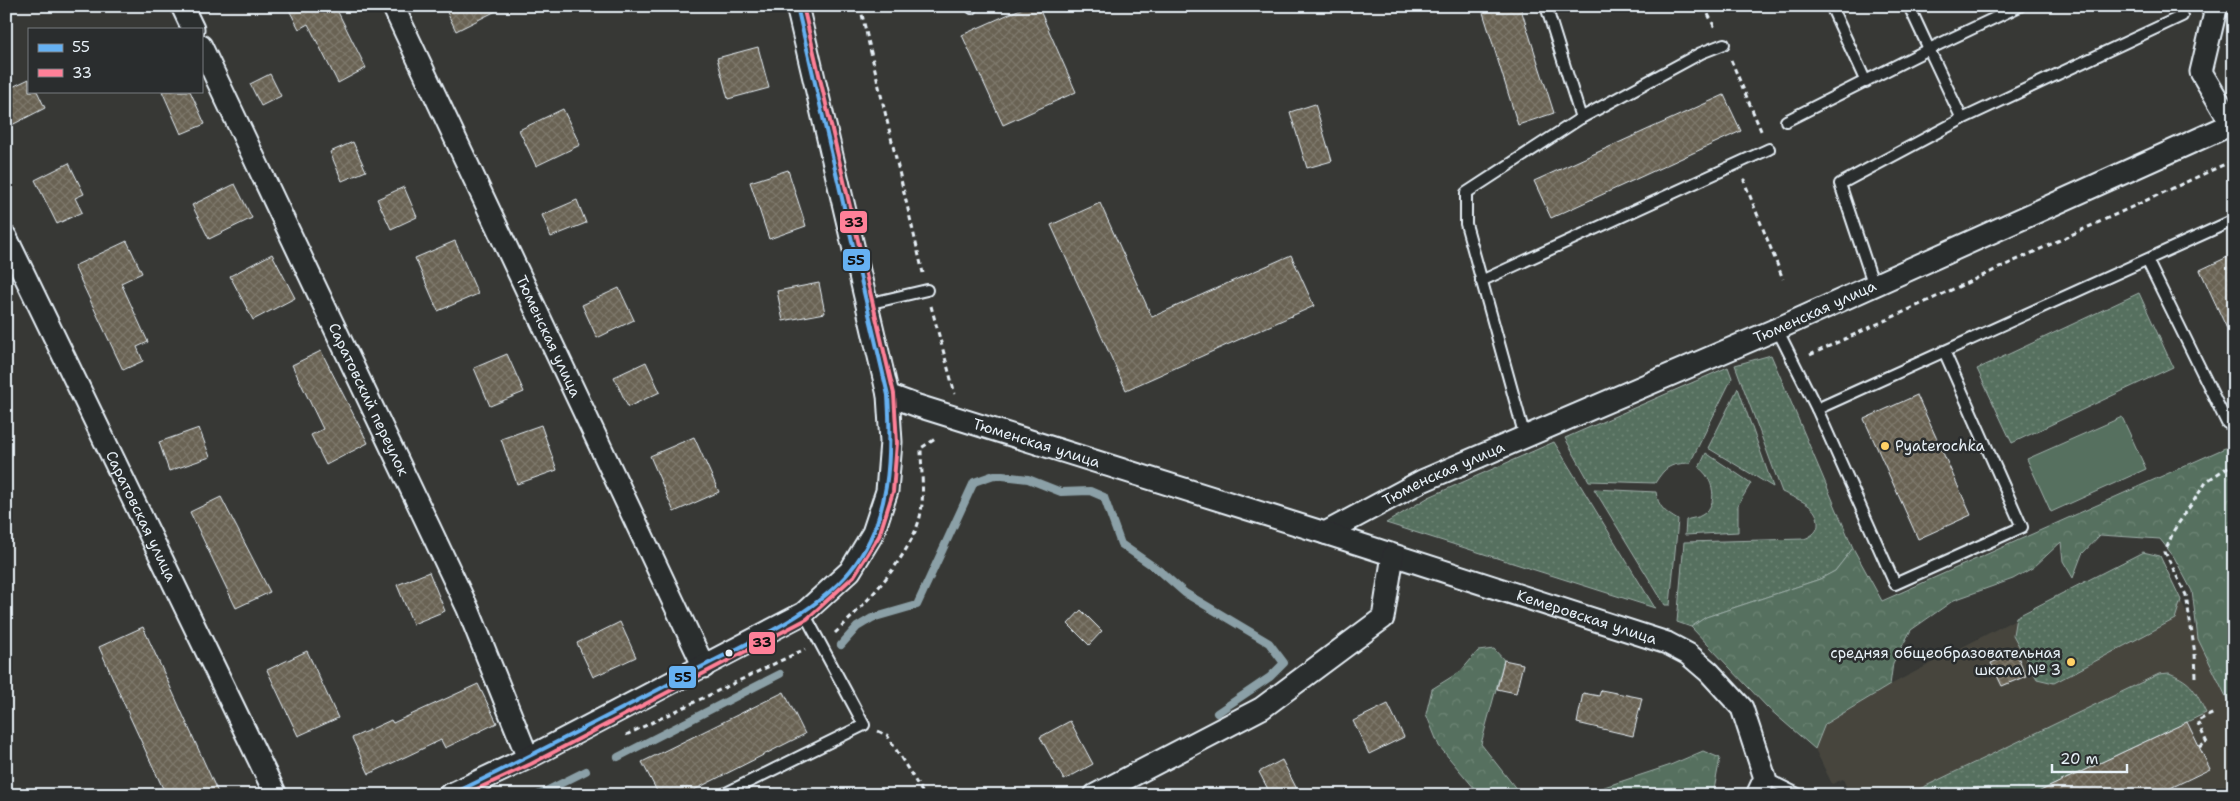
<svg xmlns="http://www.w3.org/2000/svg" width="2240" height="801" viewBox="0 0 2240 801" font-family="'Shantell Sans',sans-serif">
  <defs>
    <pattern id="grass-dots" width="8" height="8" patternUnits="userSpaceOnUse" patternTransform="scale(1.25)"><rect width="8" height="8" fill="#56705e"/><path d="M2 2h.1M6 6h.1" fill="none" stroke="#6e8576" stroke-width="1.8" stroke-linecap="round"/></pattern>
    <pattern id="forest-crowns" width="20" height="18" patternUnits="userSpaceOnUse" patternTransform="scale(1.25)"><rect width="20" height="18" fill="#56705e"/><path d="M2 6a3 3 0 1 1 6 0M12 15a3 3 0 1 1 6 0" fill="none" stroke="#6e8576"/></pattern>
    <pattern id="building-cross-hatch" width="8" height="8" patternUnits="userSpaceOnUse" patternTransform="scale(1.25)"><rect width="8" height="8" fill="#696252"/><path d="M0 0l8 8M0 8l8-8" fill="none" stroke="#7e796c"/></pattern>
  </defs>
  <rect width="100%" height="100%" fill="#373835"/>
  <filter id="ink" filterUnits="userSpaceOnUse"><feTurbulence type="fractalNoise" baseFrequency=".02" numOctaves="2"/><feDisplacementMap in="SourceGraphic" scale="10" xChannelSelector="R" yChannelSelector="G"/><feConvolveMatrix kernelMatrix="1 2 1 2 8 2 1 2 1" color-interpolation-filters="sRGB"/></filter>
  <g filter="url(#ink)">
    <!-- built -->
    <polygon fill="#46453e" points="2143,552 2160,556 2234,713 2234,795 1847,795 1848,791 1843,779 1832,784 1815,749 1825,724 1890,685"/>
    <!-- grass -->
    <g fill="url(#grass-dots)" stroke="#9fb0ab">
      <polygon points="2139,293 2173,367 2012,443 1977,369"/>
      <path d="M1771 355 1853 548 1835 571 1820 579 1706 617 1691 627 1677 622 1684 542 1804 539C1812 536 1819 531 1818 522 1817 504 1796 499 1782 492L1735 365Z"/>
      <path d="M1728 367 1732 378 1690 463C1670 464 1666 466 1655 483L1589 481 1565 438Z"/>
      <polygon points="1738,388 1773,487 1708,448"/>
      <polygon points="1554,442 1655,608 1386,523 1429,497"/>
      <path d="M1706 453 1751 483 1738 505V532L1685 535 1686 520C1691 518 1698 518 1702 515 1720 505 1713 477 1699 468Z"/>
      <path d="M1594 489 1656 492C1658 507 1666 513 1678 520L1670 605H1665Z"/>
      <polygon points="2143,552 2160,556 2181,600 2175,619 2054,683 2037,679 2013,635 2016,617"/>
      <path d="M2169 673C2193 682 2195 691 2206 713L2032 795H1907L2159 674Z"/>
    </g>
    <!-- forest -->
    <g fill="url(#forest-crowns)" stroke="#9fb0ab">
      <polygon points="2234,444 2234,713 2198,639 2192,591 2174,557 2160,539 2100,535 2082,554 2073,578 2063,561 2061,542 2034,567 2013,579 1954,600 1911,630 1893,663 1890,685 1825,724 1815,749 1768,708 1691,627 1706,617 1820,579 1835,571 1853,548 1882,601"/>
      <polygon points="1494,649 1504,660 1481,744 1521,795 1480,795 1439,746 1426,714 1432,689 1461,671 1478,651"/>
      <polygon points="1703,751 1720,758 1714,790 1700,795 1580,795 1668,766"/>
    </g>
    <!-- garden -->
    <polygon fill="#56705e" stroke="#9fb0ab" points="2122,417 2146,469 2051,512 2027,459"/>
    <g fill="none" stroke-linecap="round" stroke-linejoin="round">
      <!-- stream -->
      <g stroke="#8ba0a7" stroke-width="8">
        <polyline points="841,645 857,627 872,618 917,605 974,482 994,475 1028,479 1061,492 1090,491 1104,497 1121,544 1160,571 1185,593 1269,643 1284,663 1270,677 1217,713"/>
        <polyline points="618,757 780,674"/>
        <polyline points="538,795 586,771"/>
      </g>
    </g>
    <!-- building -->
    <g fill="url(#building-cross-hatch)" stroke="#e8f1f8">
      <polygon points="287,6 345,6 337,10 366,68 338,83 308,24 299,29"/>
      <polygon points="444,6 506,6 456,31"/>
      <polygon points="1027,6 1038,6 1076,92 1003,125 962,35"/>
      <polygon points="1481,6 1520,6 1554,113 1518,125"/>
      <polygon points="758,47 769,88 728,99 717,58"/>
      <polygon points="270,74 281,96 261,106 250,84"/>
      <polygon points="29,79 29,91 37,91 45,108 6,128 6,90"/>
      <polygon points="162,91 190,91 205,124 181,134"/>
      <polygon points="1724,95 1741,131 1551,218 1534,181"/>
      <polygon points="1315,104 1332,161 1307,168 1290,112"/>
      <polygon points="563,109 580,145 536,166 519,130"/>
      <polygon points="353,142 366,171 342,181 330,152"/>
      <polygon points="69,163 84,194 75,198 82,212 57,224 35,180"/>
      <polygon points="788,170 806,226 769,239 750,182"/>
      <polygon points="235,184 252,218 209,239 192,205"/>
      <polygon points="404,187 417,217 391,229 377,199"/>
      <polygon points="577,200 586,223 551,237 542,215"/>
      <polygon points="1100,203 1152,317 1291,255 1314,306 1126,390 1051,225"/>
      <polygon points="127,241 142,273 121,283 148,342 137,347 143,361 123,370 74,266"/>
      <polygon points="455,241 478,294 438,311 415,258"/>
      <polygon points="272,254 295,298 253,320 230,276"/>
      <polygon points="2234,254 2234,344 2200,270"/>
      <polygon points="819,283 825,313 783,321 777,291"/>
      <polygon points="619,288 634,320 597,338 582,305"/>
      <polygon points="321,351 368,443 326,465 311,435 323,429 292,365"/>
      <polygon points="507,354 524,392 490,406 474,368"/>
      <polygon points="646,362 660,392 628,407 614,377"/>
      <polygon points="1917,395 1971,515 1918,539 1864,419"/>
      <polygon points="541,425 557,470 517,484 501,439"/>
      <polygon points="199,428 210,457 169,471 159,442"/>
      <polygon points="694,437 719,492 674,512 650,456"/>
      <polygon points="221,497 270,592 236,608 190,512"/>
      <polygon points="429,572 445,611 413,624 397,585"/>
      <polygon points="1081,610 1102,631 1089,645 1068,624"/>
      <polygon points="620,622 636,657 593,677 577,643"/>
      <polygon points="143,627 174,695 219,795 166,795 129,715 99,647"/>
      <polygon points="307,651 338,718 298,736 267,670"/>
      <polygon points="2016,652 2026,676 2002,686 1991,663"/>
      <polygon points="1504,660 1523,664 1516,693 1497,689"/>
      <polygon points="478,684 497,723 445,748 441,740 369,774 352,738 391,720 393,723"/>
      <polygon points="1601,690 1642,698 1633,736 1577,723 1583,693 1599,696"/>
      <polygon points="784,692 805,734 684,795 659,795 642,762"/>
      <polygon points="1388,704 1404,737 1369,754 1353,721"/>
      <polygon points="1070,721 1093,764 1064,780 1040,737"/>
      <polygon points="2187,722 2210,769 2156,795 2032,795"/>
      <polygon points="1282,760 1300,795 1271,795 1259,772"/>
    </g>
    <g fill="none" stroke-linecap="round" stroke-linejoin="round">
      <defs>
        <g id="lane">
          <polyline points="971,6 972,8"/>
          <polyline points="1831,6 1866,82"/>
          <polyline points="2215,13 2229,6"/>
          <polyline points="1581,118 1701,53 1724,44"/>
          <polyline points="1962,119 1929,49 2020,6"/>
          <polyline points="1786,121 1929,49 1909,6"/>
          <polyline points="2147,260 2227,423 2234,420"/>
          <polyline points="1481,281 1769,149"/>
          <polyline points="1874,286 1840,184 1962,119 2182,16"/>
          <polyline points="867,304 927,290"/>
          <polyline points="1777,329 1817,409 2234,220"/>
          <polyline points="1817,409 1895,584 2022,527 1944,351"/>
          <polyline points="1525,437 1466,224 1466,193 1581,118 1546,6"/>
          <polyline points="1765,778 1800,795"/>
          <polyline points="722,795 864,725 804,613"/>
        </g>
        <g id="street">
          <polyline points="182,6 193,29"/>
          <path id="s1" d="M393 6 704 667"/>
          <path id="s2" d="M201 46 468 609 528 758"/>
          <path id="s3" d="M6 237 276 795"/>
          <path id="s4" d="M888 395 918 406 1325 533 1422 481 1777 329 2232 124 2201 72 2215 13 2211 6"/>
          <path id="s5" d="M1325 533 1667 643 1688 654 1709 672 1742 708 1765 778 1757 795"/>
          <polyline points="449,795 528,758 804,613 850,571 873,533 887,491 891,442 888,395 797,6"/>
          <polyline points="1095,795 1262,708 1383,618 1393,555"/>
        </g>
      </defs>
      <!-- lane casing -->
      <use href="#lane" stroke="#e8f1f8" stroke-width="14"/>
      <!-- street casing -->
      <use href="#street" stroke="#e8f1f8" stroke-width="25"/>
      <!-- path -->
      <g stroke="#e8f1f8" stroke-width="3" stroke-dasharray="5 4" stroke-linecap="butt">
        <polyline points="860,6 923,273"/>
        <polyline points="1704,6 1716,30"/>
        <polyline points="1731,60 1762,133"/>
        <polyline points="1746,179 1744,181 1783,279"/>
        <polyline points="931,306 955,394"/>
        <polyline points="1810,355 2234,160"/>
        <path d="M835 633C864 606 910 557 920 517 925 495 921 470 921 448L937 438"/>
        <polyline points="2196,677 2195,654 2186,595 2165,552 2174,530 2207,481 2234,463"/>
        <polyline points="878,731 887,735 924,795"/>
        <polyline points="626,735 805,649"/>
        <polyline points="2199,747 2207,743 2197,721 2214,713"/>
      </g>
      <!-- lane -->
      <use href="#lane" stroke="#2a2d2e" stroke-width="10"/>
      <!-- street -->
      <use href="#street" stroke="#2a2d2e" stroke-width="21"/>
      <defs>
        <path id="bus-1" d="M450 795C532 756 612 714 692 672 744 644 812 617 850 571 891 521 892 456 888 395L797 6"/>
        <polyline id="bus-2" points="464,795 531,764 807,619 854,576 879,536 893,492 897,443 894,394 803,6"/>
      </defs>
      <!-- bus-1 casing -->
      <use href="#bus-1" stroke="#2a2d2e" stroke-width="8"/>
      <!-- bus-2 casing -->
      <use href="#bus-2" stroke="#2a2d2e" stroke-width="8"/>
      <!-- bus-1 -->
      <use href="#bus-1" stroke="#66b1f2" stroke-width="4"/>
      <!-- bus-2 -->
      <use href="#bus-2" stroke="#ff8098" stroke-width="4"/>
    </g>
  </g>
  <!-- markers -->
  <g fill="#ffd166" stroke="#2a2d2e" stroke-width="2">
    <circle cx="1885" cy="446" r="5"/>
    <circle cx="2071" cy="662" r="5"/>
  </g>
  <circle fill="#e8f1f8" stroke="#2a2d2e" stroke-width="2" cx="729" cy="653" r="4.5"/>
  <g text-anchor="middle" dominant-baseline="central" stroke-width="5" stroke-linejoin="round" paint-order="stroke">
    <!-- street labels -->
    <g font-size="15" fill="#e8f1f8" stroke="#2a2d2e">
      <text stroke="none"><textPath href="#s4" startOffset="996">Тюменская улица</textPath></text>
      <text stroke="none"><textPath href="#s1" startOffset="365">Тюменская улица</textPath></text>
      <text stroke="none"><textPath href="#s2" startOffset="391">Саратовский переулок</textPath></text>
      <text stroke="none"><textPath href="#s4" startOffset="156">Тюменская улица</textPath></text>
      <text stroke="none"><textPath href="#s4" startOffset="591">Тюменская улица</textPath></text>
      <text stroke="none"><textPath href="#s3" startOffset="310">Саратовская улица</textPath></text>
      <text stroke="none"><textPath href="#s5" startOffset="275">Кемеровская улица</textPath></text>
    </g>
    <!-- poi labels -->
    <g font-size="15" fill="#e8f1f8" stroke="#2a2d2e" text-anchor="start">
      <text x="1895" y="446">Pyaterochka</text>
      <text x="2061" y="653" text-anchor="end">средняя общеобразовательная<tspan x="2061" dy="17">школа № 3</tspan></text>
    </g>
  </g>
  <g stroke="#2a2d2e" stroke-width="2">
    <rect x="839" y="210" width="29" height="24" rx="5" fill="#ff8098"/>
    <rect x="842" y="248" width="29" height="24" rx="5" fill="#66b1f2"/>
    <rect x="748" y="631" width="28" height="24" rx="5" fill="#ff8098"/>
    <rect x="668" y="665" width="29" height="24" rx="5" fill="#66b1f2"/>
  </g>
  <g font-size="14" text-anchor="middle" font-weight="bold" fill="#111">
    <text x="854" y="227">33</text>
    <text x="856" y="265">55</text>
    <text x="762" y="647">33</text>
    <text x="683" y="682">55</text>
  </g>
  <!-- margin -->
  <rect width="2240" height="801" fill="none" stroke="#2a2d2e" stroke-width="25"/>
  <rect x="12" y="12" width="2215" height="776" fill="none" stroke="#e8f1f8" stroke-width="2" filter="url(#ink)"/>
  <!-- legend -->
  <rect x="28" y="28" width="175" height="65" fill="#2a2d2e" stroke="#767b7f"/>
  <rect x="38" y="44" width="25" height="8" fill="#66b1f2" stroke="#767b7f"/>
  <text x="72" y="52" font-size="15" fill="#e8f1f8">55</text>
  <rect x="38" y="69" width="25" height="8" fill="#ff8098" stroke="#767b7f"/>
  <text x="72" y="78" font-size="15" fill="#e8f1f8">33</text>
  <!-- scale -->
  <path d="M2052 764v8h75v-8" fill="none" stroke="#e8f1f8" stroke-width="2.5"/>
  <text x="2060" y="764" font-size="15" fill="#e8f1f8" stroke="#2a2d2e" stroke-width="4" paint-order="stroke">20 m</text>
</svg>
